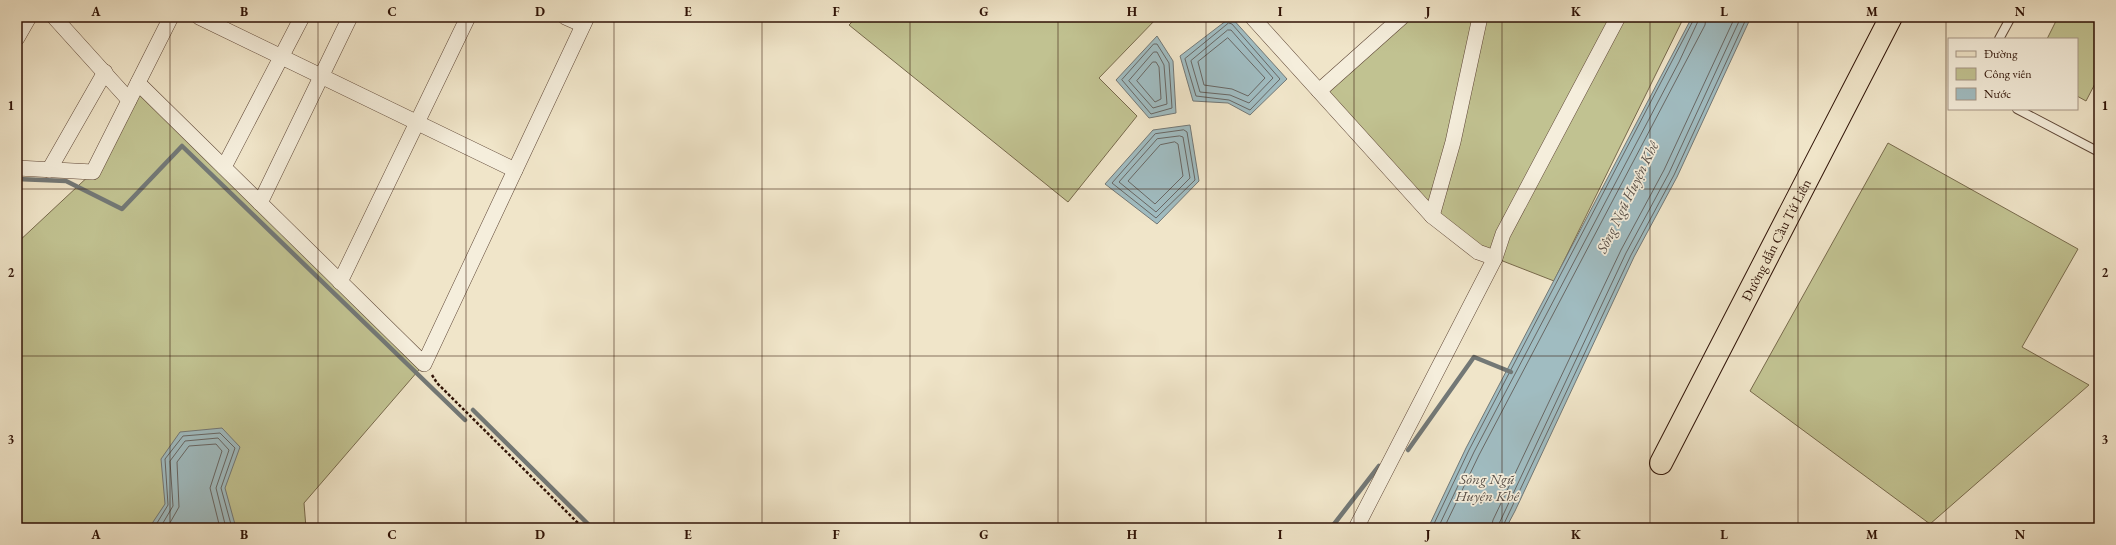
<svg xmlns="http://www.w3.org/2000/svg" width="2116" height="545" viewBox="0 0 2116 545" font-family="'EB Garamond',serif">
  <rect width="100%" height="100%" fill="#f0e5c9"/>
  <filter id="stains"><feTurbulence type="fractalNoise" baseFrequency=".005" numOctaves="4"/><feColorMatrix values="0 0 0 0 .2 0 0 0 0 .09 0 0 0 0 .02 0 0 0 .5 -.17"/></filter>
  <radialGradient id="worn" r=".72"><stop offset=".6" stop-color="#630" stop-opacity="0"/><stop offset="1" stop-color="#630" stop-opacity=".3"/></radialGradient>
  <!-- green -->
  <g fill="#c1c291" stroke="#786a4c">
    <polygon points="857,17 1158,17 1099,78 1137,116 1068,202 849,25"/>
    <polygon points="1402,17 1684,17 1554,281 1495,258 1432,216 1319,91"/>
    <polygon points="2058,17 2099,17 2099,76 2086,101 2077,96 2077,39 2047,39"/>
    <polygon points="138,83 424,364 304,503 306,528 17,528 17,243 93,172"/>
    <polygon points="1888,143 2078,249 2022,347 2089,385 1930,524 1750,391"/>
  </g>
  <!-- water -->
  <g fill="#a0bcc1" stroke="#737876">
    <polygon points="1231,17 1287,79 1250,115 1228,103 1193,101 1180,56"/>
    <polygon points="1692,17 1751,17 1677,177 1634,257 1515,511 1506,528 1428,528 1466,448"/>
    <polygon points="1157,36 1173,61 1176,113 1149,118 1116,80"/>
    <polygon points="1190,125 1199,181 1157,224 1105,184 1153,130"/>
    <polygon points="222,428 240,447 225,488 236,528 149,528 165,504 161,459 180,432"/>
  </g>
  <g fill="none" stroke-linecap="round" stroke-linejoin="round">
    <!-- shore -->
    <g stroke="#686764" stroke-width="1">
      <polygon points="1229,23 1232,24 1280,79 1250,110 1229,100 1196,96 1185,59"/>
      <polygon points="1228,30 1231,30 1273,78 1249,103 1230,95 1200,92 1191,61"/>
      <polygon points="1228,38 1265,78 1248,96 1232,89 1204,85 1198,62"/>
      <polygon points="1154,44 1157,44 1169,63 1172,108 1151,114 1122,80"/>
      <polygon points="1154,52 1157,52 1164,65 1167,104 1153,108 1129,81"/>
      <polygon points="1153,62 1156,62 1159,67 1161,99 1155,102 1137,81"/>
      <polygon points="1184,130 1187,132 1195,180 1156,218 1112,183 1155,134"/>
      <polygon points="1180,136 1183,137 1190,178 1156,212 1119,182 1157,139"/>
      <polygon points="1175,142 1178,144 1183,176 1155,204 1128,181 1160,145"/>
      <polyline points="154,528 168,505 165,459 183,436 220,433 235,448 221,488 232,528"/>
      <polyline points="160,528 173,506 170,461 185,441 218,438 229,450 216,488 226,528"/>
      <polyline points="167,528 179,507 177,462 189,446 216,444 222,451 210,488 220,528"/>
      <polyline points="1432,528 1469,450 1695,17"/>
      <polyline points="1438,528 1474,452 1679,62 1700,17"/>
      <polyline points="1444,528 1479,455 1684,65 1705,25 1706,17"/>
      <polyline points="1491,528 1493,520 1621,250 1664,170 1735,17"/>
      <polyline points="1497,528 1626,253 1669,173 1741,17"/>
      <polyline points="1502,528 1631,255 1674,175 1747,17"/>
    </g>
    <!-- stream -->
    <g stroke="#737876" stroke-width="4.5">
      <polyline points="17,179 66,181 122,209 182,146 465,420"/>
      <polyline points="473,410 592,528"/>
      <polyline points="1408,450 1474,357 1511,372"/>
      <polyline points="1331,528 1379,466"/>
    </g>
    <defs>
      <g id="lane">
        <polyline points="1999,39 2011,17"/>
        <polyline points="2017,109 2099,152"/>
      </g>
      <g id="street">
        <polyline points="54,17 129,100"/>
        <polyline points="199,17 515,170"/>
        <polyline points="565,17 583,25"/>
        <polyline points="1252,17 1432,216 1478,252 1495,258 1503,234 1618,17"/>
        <polyline points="17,38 29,17"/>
        <polyline points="138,83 424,364 587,17"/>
        <polyline points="1319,91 1402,17"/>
        <polyline points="224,167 302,17"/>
        <polyline points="17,168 93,172 171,17"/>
        <polyline points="49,170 105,72"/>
        <polyline points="260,203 350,17"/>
        <polyline points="1432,216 1453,142 1480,17"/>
        <polyline points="340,282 468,17"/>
        <polyline points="1356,528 1495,258"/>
      </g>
      <g id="primary">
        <path id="s1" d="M1661 463 1891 17"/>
      </g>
    </defs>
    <!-- lane casing -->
    <use href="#lane" stroke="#5f4737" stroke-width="10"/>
    <!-- street casing -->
    <use href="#street" stroke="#5f4737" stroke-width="16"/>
    <!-- primary casing -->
    <use href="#primary" stroke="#2f1206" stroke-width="24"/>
    <!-- path -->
    <polyline stroke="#2f1206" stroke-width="2.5" stroke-dasharray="3 2" stroke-linecap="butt" points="432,375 437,383 583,528"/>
    <!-- lane -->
    <use href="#lane" stroke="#f5eedc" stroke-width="8"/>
    <!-- street -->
    <use href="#street" stroke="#f5eedc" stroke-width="15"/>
    <!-- primary -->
    <use href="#primary" stroke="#f0e5c9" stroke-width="22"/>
  </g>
  <!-- grid -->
  <path fill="none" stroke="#2f1206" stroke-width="1" stroke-opacity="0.55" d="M170 17V528M318 17V528M466 17V528M614 17V528M762 17V528M910 17V528M1058 17V528M1206 17V528M1354 17V528M1502 17V528M1650 17V528M1798 17V528M1946 17V528M17 189H2099M17 356H2099"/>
  <g text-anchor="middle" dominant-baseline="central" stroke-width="3.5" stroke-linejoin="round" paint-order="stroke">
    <!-- street labels -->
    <g font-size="14" fill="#2f1206" stroke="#f5eedc">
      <text stroke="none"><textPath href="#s1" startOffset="251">Đường dẫn Cầu Tứ Liên</textPath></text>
    </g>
    <!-- water labels -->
    <g font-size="15" font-style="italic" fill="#574e47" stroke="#f5eedc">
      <text transform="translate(1627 197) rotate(-64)">Sông Ngũ Huyện Khê</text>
      <text x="1487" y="478">Sông Ngũ<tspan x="1487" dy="17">Huyện Khê</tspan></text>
    </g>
  </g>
  <!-- margin -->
  <rect width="2116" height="545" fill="none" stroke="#f0e5c9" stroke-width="44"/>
  <!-- legend -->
  <rect x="1948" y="38" width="130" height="72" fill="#f5eedc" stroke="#a69686"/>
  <rect x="1956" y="51" width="20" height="6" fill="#f0e5c9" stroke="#a69686"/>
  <text x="1984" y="58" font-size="12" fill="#2f1206">Đường</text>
  <rect x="1956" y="68" width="20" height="12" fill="#c1c291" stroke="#a69686"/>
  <text x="1984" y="78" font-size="12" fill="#2f1206">Công viên</text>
  <rect x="1956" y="88" width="20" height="12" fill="#a0bcc1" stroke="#a69686"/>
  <text x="1984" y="98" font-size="12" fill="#2f1206">Nước</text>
  <rect x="22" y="22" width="2072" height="501" fill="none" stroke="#2f1206" stroke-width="1.5"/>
  <g font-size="13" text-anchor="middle" font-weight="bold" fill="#2f1206">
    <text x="96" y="16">A</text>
    <text x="244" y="16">B</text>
    <text x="392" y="16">C</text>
    <text x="540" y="16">D</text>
    <text x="688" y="16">E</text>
    <text x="836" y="16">F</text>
    <text x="984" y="16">G</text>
    <text x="1132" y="16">H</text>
    <text x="1280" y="16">I</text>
    <text x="1428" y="16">J</text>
    <text x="1576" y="16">K</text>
    <text x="1724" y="16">L</text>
    <text x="1872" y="16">M</text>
    <text x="2020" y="16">N</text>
    <text x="11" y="110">1</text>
    <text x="2105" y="110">1</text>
    <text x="11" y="277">2</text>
    <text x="2105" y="277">2</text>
    <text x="11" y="444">3</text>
    <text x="2105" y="444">3</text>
    <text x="96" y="539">A</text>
    <text x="244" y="539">B</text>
    <text x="392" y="539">C</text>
    <text x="540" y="539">D</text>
    <text x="688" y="539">E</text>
    <text x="836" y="539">F</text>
    <text x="984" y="539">G</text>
    <text x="1132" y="539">H</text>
    <text x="1280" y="539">I</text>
    <text x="1428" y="539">J</text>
    <text x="1576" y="539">K</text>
    <text x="1724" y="539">L</text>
    <text x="1872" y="539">M</text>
    <text x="2020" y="539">N</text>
  </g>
  <rect width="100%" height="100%" filter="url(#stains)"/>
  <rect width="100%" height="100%" fill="url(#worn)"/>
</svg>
